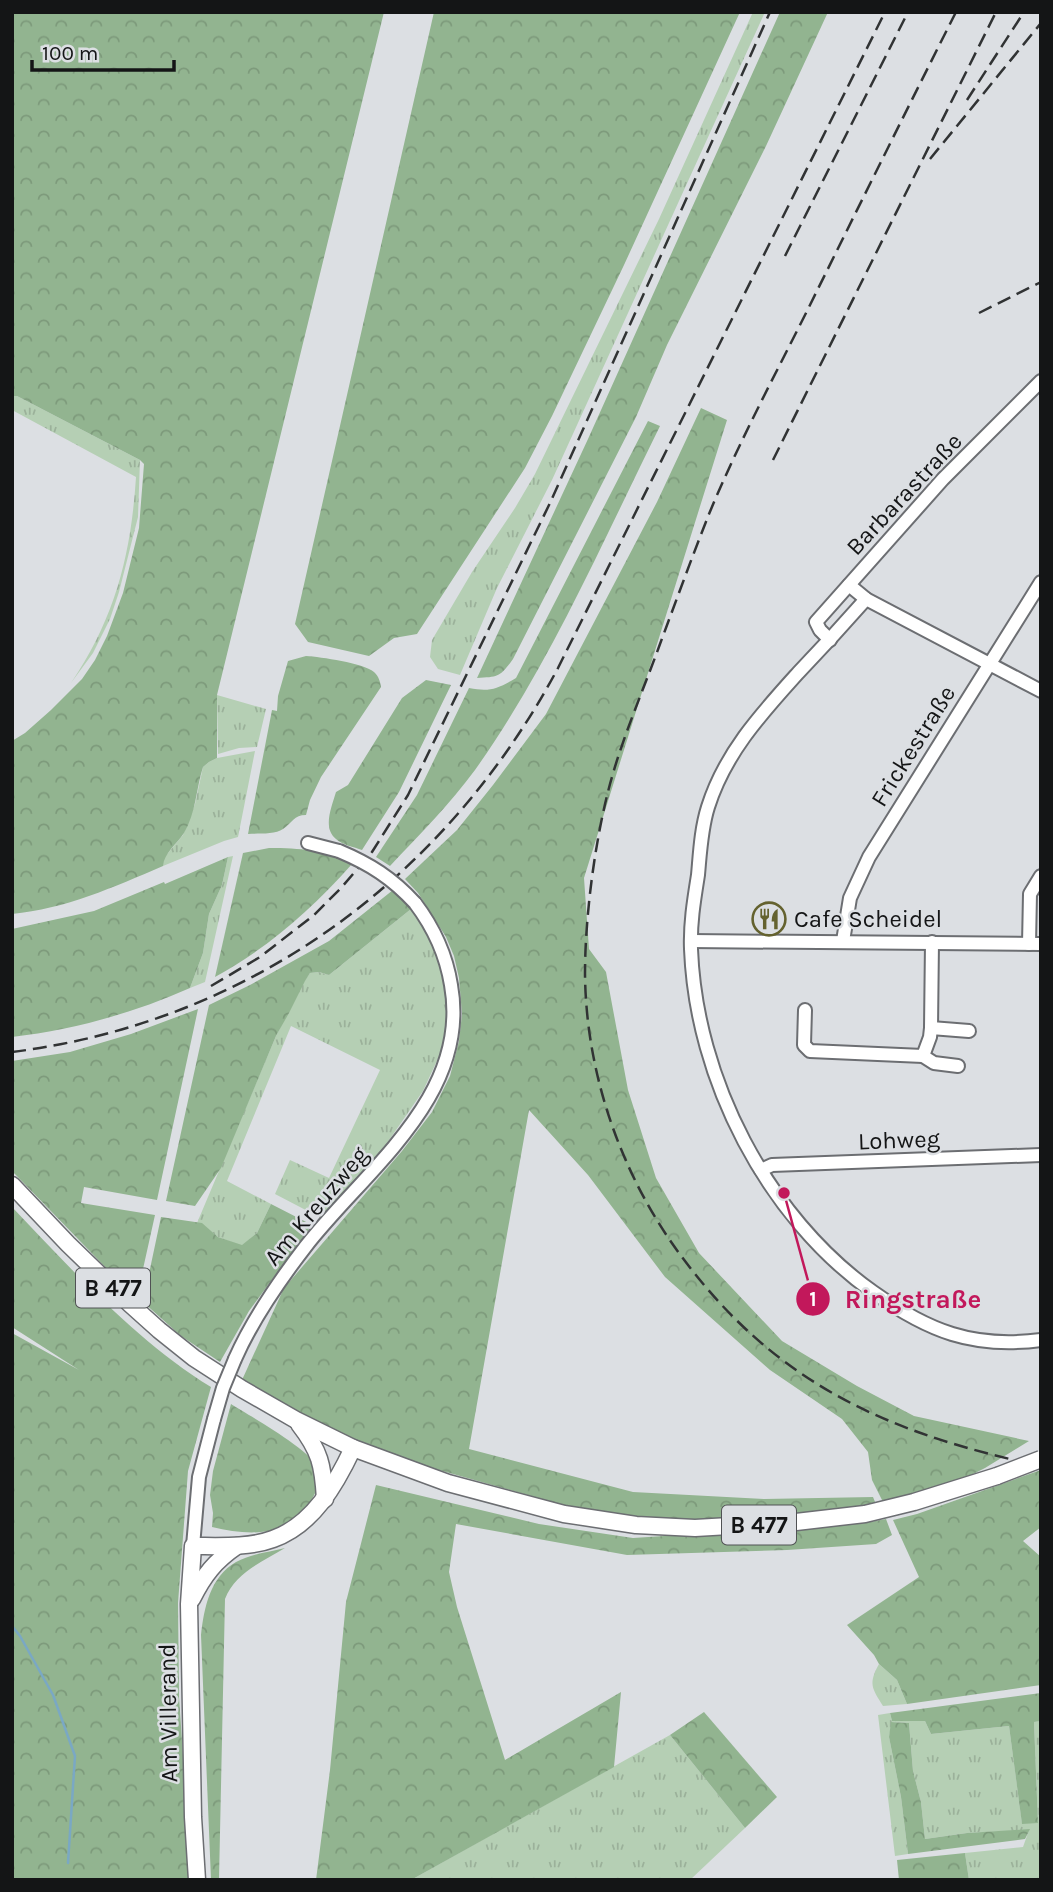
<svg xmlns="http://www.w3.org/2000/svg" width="1053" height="1892" viewBox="0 0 1053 1892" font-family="Karla,sans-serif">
  <defs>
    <pattern id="grass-tufts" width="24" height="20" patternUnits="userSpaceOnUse" patternTransform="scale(1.75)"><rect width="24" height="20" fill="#b5cfb4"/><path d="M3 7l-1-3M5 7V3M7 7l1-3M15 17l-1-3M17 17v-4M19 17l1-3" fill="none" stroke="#9bb19a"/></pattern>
    <pattern id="forest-crowns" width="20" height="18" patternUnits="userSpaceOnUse" patternTransform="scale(1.75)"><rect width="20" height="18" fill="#92b490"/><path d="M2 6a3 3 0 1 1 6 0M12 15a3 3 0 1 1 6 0" fill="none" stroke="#7d9a7b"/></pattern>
  </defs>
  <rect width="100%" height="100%" fill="#dcdfe3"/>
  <!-- grass -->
  <g fill="url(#grass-tufts)">
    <polygon points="753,12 765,12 552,480 497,588 460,675 438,669 430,657 432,640 472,572 515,508 535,474 659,219"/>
    <path d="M12 396H17L140 460 138 517 119 592 110 619 93 653 71 683C115 618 131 555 136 477L12 410Z"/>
    <polygon points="217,695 266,709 257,747 239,748 218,754"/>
    <polygon points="255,751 238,837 224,841 163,866 163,859 183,835 195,804 203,767 209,762 217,758"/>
    <polygon points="233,856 205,982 190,988 203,953 209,914 222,885 228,857"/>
    <path d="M411 909 425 926 444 971 449 1018 441 1052 423 1091 376 1159 321 1218 275 1194 290 1160 329 1178 380 1070 291 1026 227 1181 271 1204 257 1233 242 1246 218 1237 202 1224 197 1223 276 1036C288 1015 296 992 310 973L319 972 329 975Z"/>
    <path d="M879 1664 897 1680 907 1704 883 1706C872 1688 868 1684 879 1664Z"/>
    <polygon points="890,1713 892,1721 925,1721 931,1734 1009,1726 1022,1823 1038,1823 1034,1722 1041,1721 1041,1880 969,1880 965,1853 1023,1847 1029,1830 967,1833 925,1839 921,1802 913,1771 909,1723 892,1722 889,1737 901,1797 908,1854 895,1856 878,1715"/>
    <polygon points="670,1735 745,1828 690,1880 411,1880"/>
  </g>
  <!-- forest -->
  <g fill="url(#forest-crowns)">
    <path d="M12 12H384L217 695V758L209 762 203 767C196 789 196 813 184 833 177 844 164 853 163 866 114 887 65 909 12 914V741L25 733 51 710 82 679 95 660 107 636 123 593 139 528 144 464 140 460 17 396H12Z"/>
    <polygon points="434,12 740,12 624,265 552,416 525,468 417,634 394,638 369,656 308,642 295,624"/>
    <path d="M780 12H828L766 146 667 345 636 417 513 659C500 677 499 677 477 678L588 439Z"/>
    <polygon points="701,408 727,420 584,878 589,949 606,972 628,1090 656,1178 699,1253 782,1341 857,1386 914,1416 1029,1441 985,1468 912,1505 887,1510 872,1480 868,1452 842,1419 770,1370 665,1277 588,1175 529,1110 469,1449 633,1492 764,1499 873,1497 880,1514 635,1525 421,1465 354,1442 242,1380 284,1288 402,1151 432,1112 450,1076 459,1041 462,1014 459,978 454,956 446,937 418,893 405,879 457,830 493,785 546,714 657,502"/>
    <path d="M648 421 660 426C602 543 550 664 475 770 450 804 419 835 390 866L376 857 417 795 469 688C490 692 497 689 516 678Z"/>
    <path d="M306 656C321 657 363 663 374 672 379 677 380 681 381 687L321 777 310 800 306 815C294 815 292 823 283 829 275 835 258 833 248 834L272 710 277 711 278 696 288 661Z"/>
    <path d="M426 680 451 685 399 792 362 850C354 847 342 845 336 839 322 828 332 806 336 792L348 785 402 698Z"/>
    <path d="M269 848C301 848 323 850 352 864 312 909 268 948 215 977L243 853Z"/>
    <path d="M228 857 222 885 209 914 203 953 190 988C134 1013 73 1030 12 1037V929L94 911 164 882 165 884Z"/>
    <polygon points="393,890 411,909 329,975 319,972 310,973 305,981 289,1013 276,1036 221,1168 195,1206 166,1201 209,1005 250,985 329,941"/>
    <polygon points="198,1009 157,1200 84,1187 81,1203 155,1215 137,1296 112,1274 12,1171 12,1061 70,1052 131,1034"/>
    <polygon points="271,1204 312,1225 249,1311 220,1362 181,1336 143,1302 161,1217 202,1223 218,1237 242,1245 257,1233"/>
    <path d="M12 1207C72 1270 137 1342 211 1387L188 1471 178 1603 179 1697 185 1784 188 1880H12V1333L79 1370 12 1327Z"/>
    <path d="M231 1404C250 1416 311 1450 318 1468 323 1479 317 1490 312 1499 289 1538 251 1536 212 1527L213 1513 210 1495 213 1471Z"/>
    <polygon points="1041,1470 1041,1527 1023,1541 1041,1557 1041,1685 907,1704 897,1680 879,1664 874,1655 847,1625 919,1577 893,1520 917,1514"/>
    <polygon points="376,1485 539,1524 633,1538 865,1523 886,1519 892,1535 876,1544 787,1550 627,1555 456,1524 449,1572 457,1607 505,1760 621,1692 614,1767 411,1880 316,1880 330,1770 346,1602"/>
    <path d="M285 1548C262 1562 235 1573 225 1599L219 1880H211L201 1635C204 1608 210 1577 236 1562 251 1554 269 1552 285 1548Z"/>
    <polygon points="1041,1693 1041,1721 1034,1722 1038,1823 1022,1824 1009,1726 931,1734 925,1721 892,1721 890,1713"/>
    <polygon points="704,1712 777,1797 745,1828 670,1735"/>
    <polygon points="891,1722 909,1723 913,1771 921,1802 925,1839 967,1833 1030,1829 1025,1839 908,1854 901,1797 889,1737"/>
    <polygon points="965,1853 969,1880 899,1880 897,1860"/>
  </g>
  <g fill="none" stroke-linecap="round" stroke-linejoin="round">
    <!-- stream -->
    <polyline stroke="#7aa8c4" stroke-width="2.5" points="12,1626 20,1636 53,1695 75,1756 68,1863"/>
    <defs>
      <g id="minor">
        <polyline points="849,585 866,599 1041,691"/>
        <path d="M866 599C844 624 821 649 798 673 761 714 725 753 708 807 701 829 700 853 698 875 694 900 690 924 691 949 696 1079 767 1217 873 1292 928 1331 973 1349 1041 1340"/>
        <polyline points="830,640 820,630 816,622 943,479 1041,381"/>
        <polyline points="308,843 339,851"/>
        <polyline points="691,941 1041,944"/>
        <polyline points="843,941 850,898 869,857 1041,582"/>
        <polyline points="1029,944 1030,894 1041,876"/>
        <polyline points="805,1010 804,1045 810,1051 923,1056 930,1037 931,1028 932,942"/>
        <polyline points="931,1028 969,1031"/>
        <polyline points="923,1056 934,1063 958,1066"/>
        <polyline points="761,1170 772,1165 1041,1155"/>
        <path d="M235 1359C253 1318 279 1281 306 1246 366 1169 471 1096 451 985 446 954 434 928 415 903"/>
        <polyline points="193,1546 199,1477 214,1419"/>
      </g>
      <g id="major">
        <polyline points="12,1185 68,1244 130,1304 159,1330 194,1358 242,1389 296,1420 353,1448 448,1483 564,1514 636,1525 695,1528 796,1522 865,1514 914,1502 997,1476"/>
        <path d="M299 1424C320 1451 323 1465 325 1499"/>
        <path d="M192 1599C204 1575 215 1561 237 1546"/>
        <path d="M197 1880 193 1817 189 1604 193 1546C218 1546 249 1548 273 1539 313 1525 336 1484 353 1448"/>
      </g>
    </defs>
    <!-- minor casing -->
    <use href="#minor" stroke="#6c6e72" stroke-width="16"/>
    <!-- major casing -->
    <use href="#major" stroke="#6c6e72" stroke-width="19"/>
    <!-- minor -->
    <use href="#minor" stroke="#fff" stroke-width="12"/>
    <!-- major -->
    <use href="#major" stroke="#fff" stroke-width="16"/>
    <!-- rail -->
    <g stroke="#313334" stroke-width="2.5" stroke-dasharray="14 7" stroke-linecap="butt">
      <path d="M956 12C906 111 857 210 808 309 774 377 738 444 709 514 692 557 676 601 660 644 643 691 623 736 610 784 595 840 585 916 585 974 586 1078 624 1183 688 1265 774 1377 875 1427 1010 1459"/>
      <polyline points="967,100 1024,12"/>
      <polyline points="930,159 1041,23"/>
      <polyline points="785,256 908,12"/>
      <polyline points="979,313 1041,282"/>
      <polyline points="773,460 996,12"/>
      <polyline points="211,986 260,957 314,915 341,888 372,852 408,795 550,503 770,12"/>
      <path d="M12 1052C251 1022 446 878 558 668L885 12"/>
    </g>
    <defs>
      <g id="minor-bridge">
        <path d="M339 851C370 864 392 878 415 903"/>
        <polyline points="214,1419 223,1388 235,1359"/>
      </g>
      <polyline id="major-bridge" points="997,1476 1041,1459"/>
    </defs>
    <!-- minor-bridge casing -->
    <use href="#minor-bridge" stroke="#6c6e72" stroke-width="16" stroke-linecap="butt"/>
    <!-- major-bridge casing -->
    <use href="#major-bridge" stroke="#6c6e72" stroke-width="19" stroke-linecap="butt"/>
    <!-- minor-bridge -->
    <use href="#minor-bridge" stroke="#fff" stroke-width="12"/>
    <!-- major-bridge -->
    <use href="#major-bridge" stroke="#fff" stroke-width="16"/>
  </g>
  <!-- icons -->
  <defs>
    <symbol id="restaurant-ring" viewBox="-11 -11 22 22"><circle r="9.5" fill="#dcdfe3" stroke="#64622f" stroke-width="1.5"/><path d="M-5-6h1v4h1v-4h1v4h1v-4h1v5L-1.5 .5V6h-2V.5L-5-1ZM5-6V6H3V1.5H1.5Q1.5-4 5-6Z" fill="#64622f"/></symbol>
  </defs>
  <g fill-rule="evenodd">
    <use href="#restaurant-ring" x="750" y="900" width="38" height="38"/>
  </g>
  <g text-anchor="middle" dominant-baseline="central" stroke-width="5" stroke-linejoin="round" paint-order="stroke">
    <!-- shield labels -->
    <g fill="#dcdfe3" stroke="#505254" stroke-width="2">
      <rect x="76" y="1268.5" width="74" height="39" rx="5"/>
      <rect x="722" y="1505.5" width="74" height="39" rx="5"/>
    </g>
    <g font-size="23" font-weight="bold" fill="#141516">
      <text x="113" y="1288">B 477</text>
      <text x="759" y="1525">B 477</text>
    </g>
    <!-- street labels -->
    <g font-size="24" fill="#141516" stroke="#dcdfe3">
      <text transform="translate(904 494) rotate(-47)">Barbarastraße</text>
      <text transform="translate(913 746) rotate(-58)">Frickestraße</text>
      <text transform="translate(899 1140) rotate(-2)">Lohweg</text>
      <text transform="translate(316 1206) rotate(-50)">Am Kreuzweg</text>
      <text transform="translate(168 1713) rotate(-91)">Am Villerand</text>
    </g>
    <!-- poi labels -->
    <g font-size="24" fill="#141516" stroke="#dcdfe3" text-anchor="start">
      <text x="794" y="919">Cafe Scheidel</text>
    </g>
  </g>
  <!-- callouts -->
  <path fill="none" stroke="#c2185b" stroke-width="2.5" d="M784 1193L813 1299"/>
  <g fill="#c2185b" stroke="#dcdfe3" stroke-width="2.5">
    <circle cx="784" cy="1193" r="7"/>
    <circle cx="813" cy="1299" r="18"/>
  </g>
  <g font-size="21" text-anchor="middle" font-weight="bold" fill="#fff">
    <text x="813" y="1306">1</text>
  </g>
  <g font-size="26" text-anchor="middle" font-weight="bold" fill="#c2185b" stroke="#dcdfe3" stroke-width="5" stroke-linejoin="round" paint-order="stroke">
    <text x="913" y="1308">Ringstraße</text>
  </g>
  <!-- border -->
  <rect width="1053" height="1892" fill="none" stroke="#141516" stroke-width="28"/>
  <!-- scale -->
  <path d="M32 60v10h142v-10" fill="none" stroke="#141516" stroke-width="3.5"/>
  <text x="42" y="60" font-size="21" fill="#141516" stroke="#dcdfe3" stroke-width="5" paint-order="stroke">100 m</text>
</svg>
